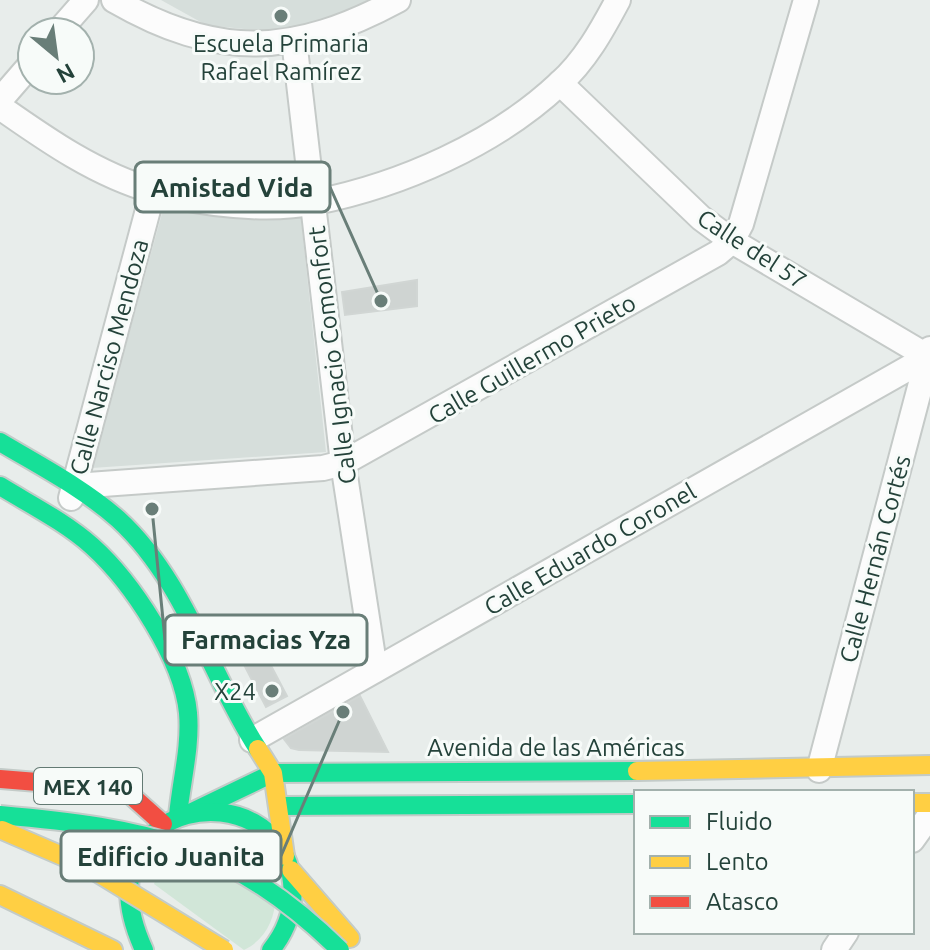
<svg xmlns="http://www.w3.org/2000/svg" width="930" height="950" viewBox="0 0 930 950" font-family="Ubuntu,sans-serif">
  <rect width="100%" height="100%" fill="#e8edeb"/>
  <!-- built -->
  <g fill="#d6dedb">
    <polygon points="161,0 401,0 301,35 206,25"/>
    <polygon points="164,206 300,210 326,452 92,468"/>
  </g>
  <!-- green -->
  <path fill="#d1e6d8" d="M212 833C226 835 241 836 252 846 285 872 284 931 244 950L154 884C165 854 181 841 212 833Z"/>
  <!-- building -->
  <g fill="#cfd4d2" stroke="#d1d6d4" stroke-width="2">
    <polygon points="417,280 417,306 345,315 342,292"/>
    <polygon points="257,639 287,696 266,707 240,657"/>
    <polygon points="360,696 388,752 299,750 291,748 284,739"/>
  </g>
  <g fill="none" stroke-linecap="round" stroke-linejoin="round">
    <defs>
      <g id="street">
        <path d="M114 0C218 60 294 56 398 0"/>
        <polyline points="58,32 86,0"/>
        <polyline points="294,40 343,463 375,670"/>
        <polyline points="560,83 701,218 732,241 930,358"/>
        <polyline points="0,100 32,63"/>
        <path d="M0 107C47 140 97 175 154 191 202 204 266 212 316 202 401 185 495 144 559 84 585 61 602 30 618 0"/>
        <polyline points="75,486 323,468 343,463 718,253 732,241 741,224 806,0"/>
        <polyline points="71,498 153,191"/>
        <polyline points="252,740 928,357"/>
        <polyline points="819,770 930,349"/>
        <polyline points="912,840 930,815"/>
        <polyline points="834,950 846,932"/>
      </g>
      <g id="fast">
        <path d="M0 442C40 466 83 488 118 519 185 580 210 675 258 749"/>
        <path d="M0 486C31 505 65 522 92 546 132 582 183 659 188 713 191 747 181 782 178 816"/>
        <polyline points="279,806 636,804"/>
        <polyline points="192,812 273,773 637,771"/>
        <path d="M144 950C73 795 280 768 292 882 295 908 287 930 271 950"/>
      </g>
      <g id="slow">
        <polyline points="258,749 273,773 285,856"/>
        <polyline points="637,771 930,765"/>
        <polyline points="912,803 930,803"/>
        <polyline points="291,870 350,938"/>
        <polyline points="0,895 113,950"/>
      </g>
      <polyline id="jam" points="0,779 124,789 163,824"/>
    </defs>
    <!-- street casing -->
    <use href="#street" stroke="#c5cac8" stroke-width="28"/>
    <!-- fast casing -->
    <use href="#fast" stroke="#c3cbc8" stroke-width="22"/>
    <!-- slow casing -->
    <use href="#slow" stroke="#c3cbc8" stroke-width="22"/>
    <!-- jam casing -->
    <use href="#jam" stroke="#c3cbc8" stroke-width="22"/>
    <!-- street -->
    <use href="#street" stroke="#fcfcfc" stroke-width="24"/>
    <!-- fast -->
    <use href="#fast" stroke="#16e098" stroke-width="18"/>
    <!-- slow -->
    <use href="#slow" stroke="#ffcf43" stroke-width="18"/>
    <!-- jam -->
    <use href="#jam" stroke="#f24e42" stroke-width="18"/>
    <defs>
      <path id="fast-bridge" d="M0 815C146 828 232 844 340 950"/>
      <polyline id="slow-bridge" points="2,830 90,868 224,950"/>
    </defs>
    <!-- fast-bridge casing -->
    <use href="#fast-bridge" stroke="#c3ccc9" stroke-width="22" stroke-linecap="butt"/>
    <!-- slow-bridge casing -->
    <use href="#slow-bridge" stroke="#c3ccc9" stroke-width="22" stroke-linecap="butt"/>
    <!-- fast-bridge -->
    <use href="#fast-bridge" stroke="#16e098" stroke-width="18"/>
    <!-- slow-bridge -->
    <use href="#slow-bridge" stroke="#ffcf43" stroke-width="18"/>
  </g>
  <!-- markers -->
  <g fill="#697e78" stroke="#f7fbf9" stroke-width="3">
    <circle cx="281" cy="16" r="8"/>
    <circle cx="272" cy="691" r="8"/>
  </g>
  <g text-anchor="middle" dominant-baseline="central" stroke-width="6" stroke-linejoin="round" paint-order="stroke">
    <!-- shield labels -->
    <rect fill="#f7fbf9" stroke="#637a73" stroke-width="2" x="34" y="768" width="108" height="36" rx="6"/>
    <g font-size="22" font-weight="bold" fill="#24423a">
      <text x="88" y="786">MEX 140</text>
    </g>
    <!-- poi labels -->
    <g font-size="24" fill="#24423a" stroke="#f7fbf9">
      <text x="281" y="43">Escuela Primaria<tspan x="281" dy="28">Rafael Ramírez</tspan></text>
      <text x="256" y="691" text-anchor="end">X24</text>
    </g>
    <!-- street labels -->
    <g font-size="24" fill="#24423a" stroke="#f7fbf9">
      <text transform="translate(752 249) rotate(33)">Calle del 57</text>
      <text transform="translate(332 355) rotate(-97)">Calle Ignacio Comonfort</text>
      <text transform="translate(109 357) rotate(-75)">Calle Narciso Mendoza</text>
      <text transform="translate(532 359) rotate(-30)">Calle Guillermo Prieto</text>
      <text transform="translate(590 549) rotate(-30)">Calle Eduardo Coronel</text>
      <text transform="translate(875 559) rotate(-75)">Calle Hernán Cortés</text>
      <text x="556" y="747">Avenida de las Américas</text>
    </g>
  </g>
  <!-- callouts -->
  <path fill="none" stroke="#697e78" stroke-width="3" d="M381 301L330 187M152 509L165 640M343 712L281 856"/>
  <g fill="#697e78" stroke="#f7fbf9" stroke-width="3">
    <circle cx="381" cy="301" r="8"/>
    <circle cx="152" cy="509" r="8"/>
    <circle cx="343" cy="712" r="8"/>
  </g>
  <g fill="#f7fbf9" stroke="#697e78" stroke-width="3">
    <rect x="135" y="162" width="195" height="50" rx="8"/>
    <rect x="165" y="615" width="202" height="50" rx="8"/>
    <rect x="61" y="831" width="220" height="50" rx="8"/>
  </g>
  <g font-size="26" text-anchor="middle" font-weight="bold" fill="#24423a">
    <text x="232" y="197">Amistad Vida</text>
    <text x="266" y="649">Farmacias Yza</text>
    <text x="171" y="866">Edificio Juanita</text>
  </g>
  <!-- legend -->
  <rect x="634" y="790" width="280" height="144" fill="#f7fbf9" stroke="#a3b1ad" stroke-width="2"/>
  <rect x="650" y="816" width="40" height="12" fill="#16e098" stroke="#a3b1ad" stroke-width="2"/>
  <text x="706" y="830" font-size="24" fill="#24423a">Fluido</text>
  <rect x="650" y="856" width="40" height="12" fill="#ffcf43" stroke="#a3b1ad" stroke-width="2"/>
  <text x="706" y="870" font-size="24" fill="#24423a">Lento</text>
  <rect x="650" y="896" width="40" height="12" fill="#f24e42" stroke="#a3b1ad" stroke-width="2"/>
  <text x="706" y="910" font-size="24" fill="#24423a">Atasco</text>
  <!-- north arrow -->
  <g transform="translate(56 56) rotate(151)"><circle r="38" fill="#f7fbf9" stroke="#a3b1ad" stroke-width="2"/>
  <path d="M0-6L14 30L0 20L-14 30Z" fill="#697e78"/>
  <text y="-12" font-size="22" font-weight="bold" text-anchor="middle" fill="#24423a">N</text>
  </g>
</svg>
